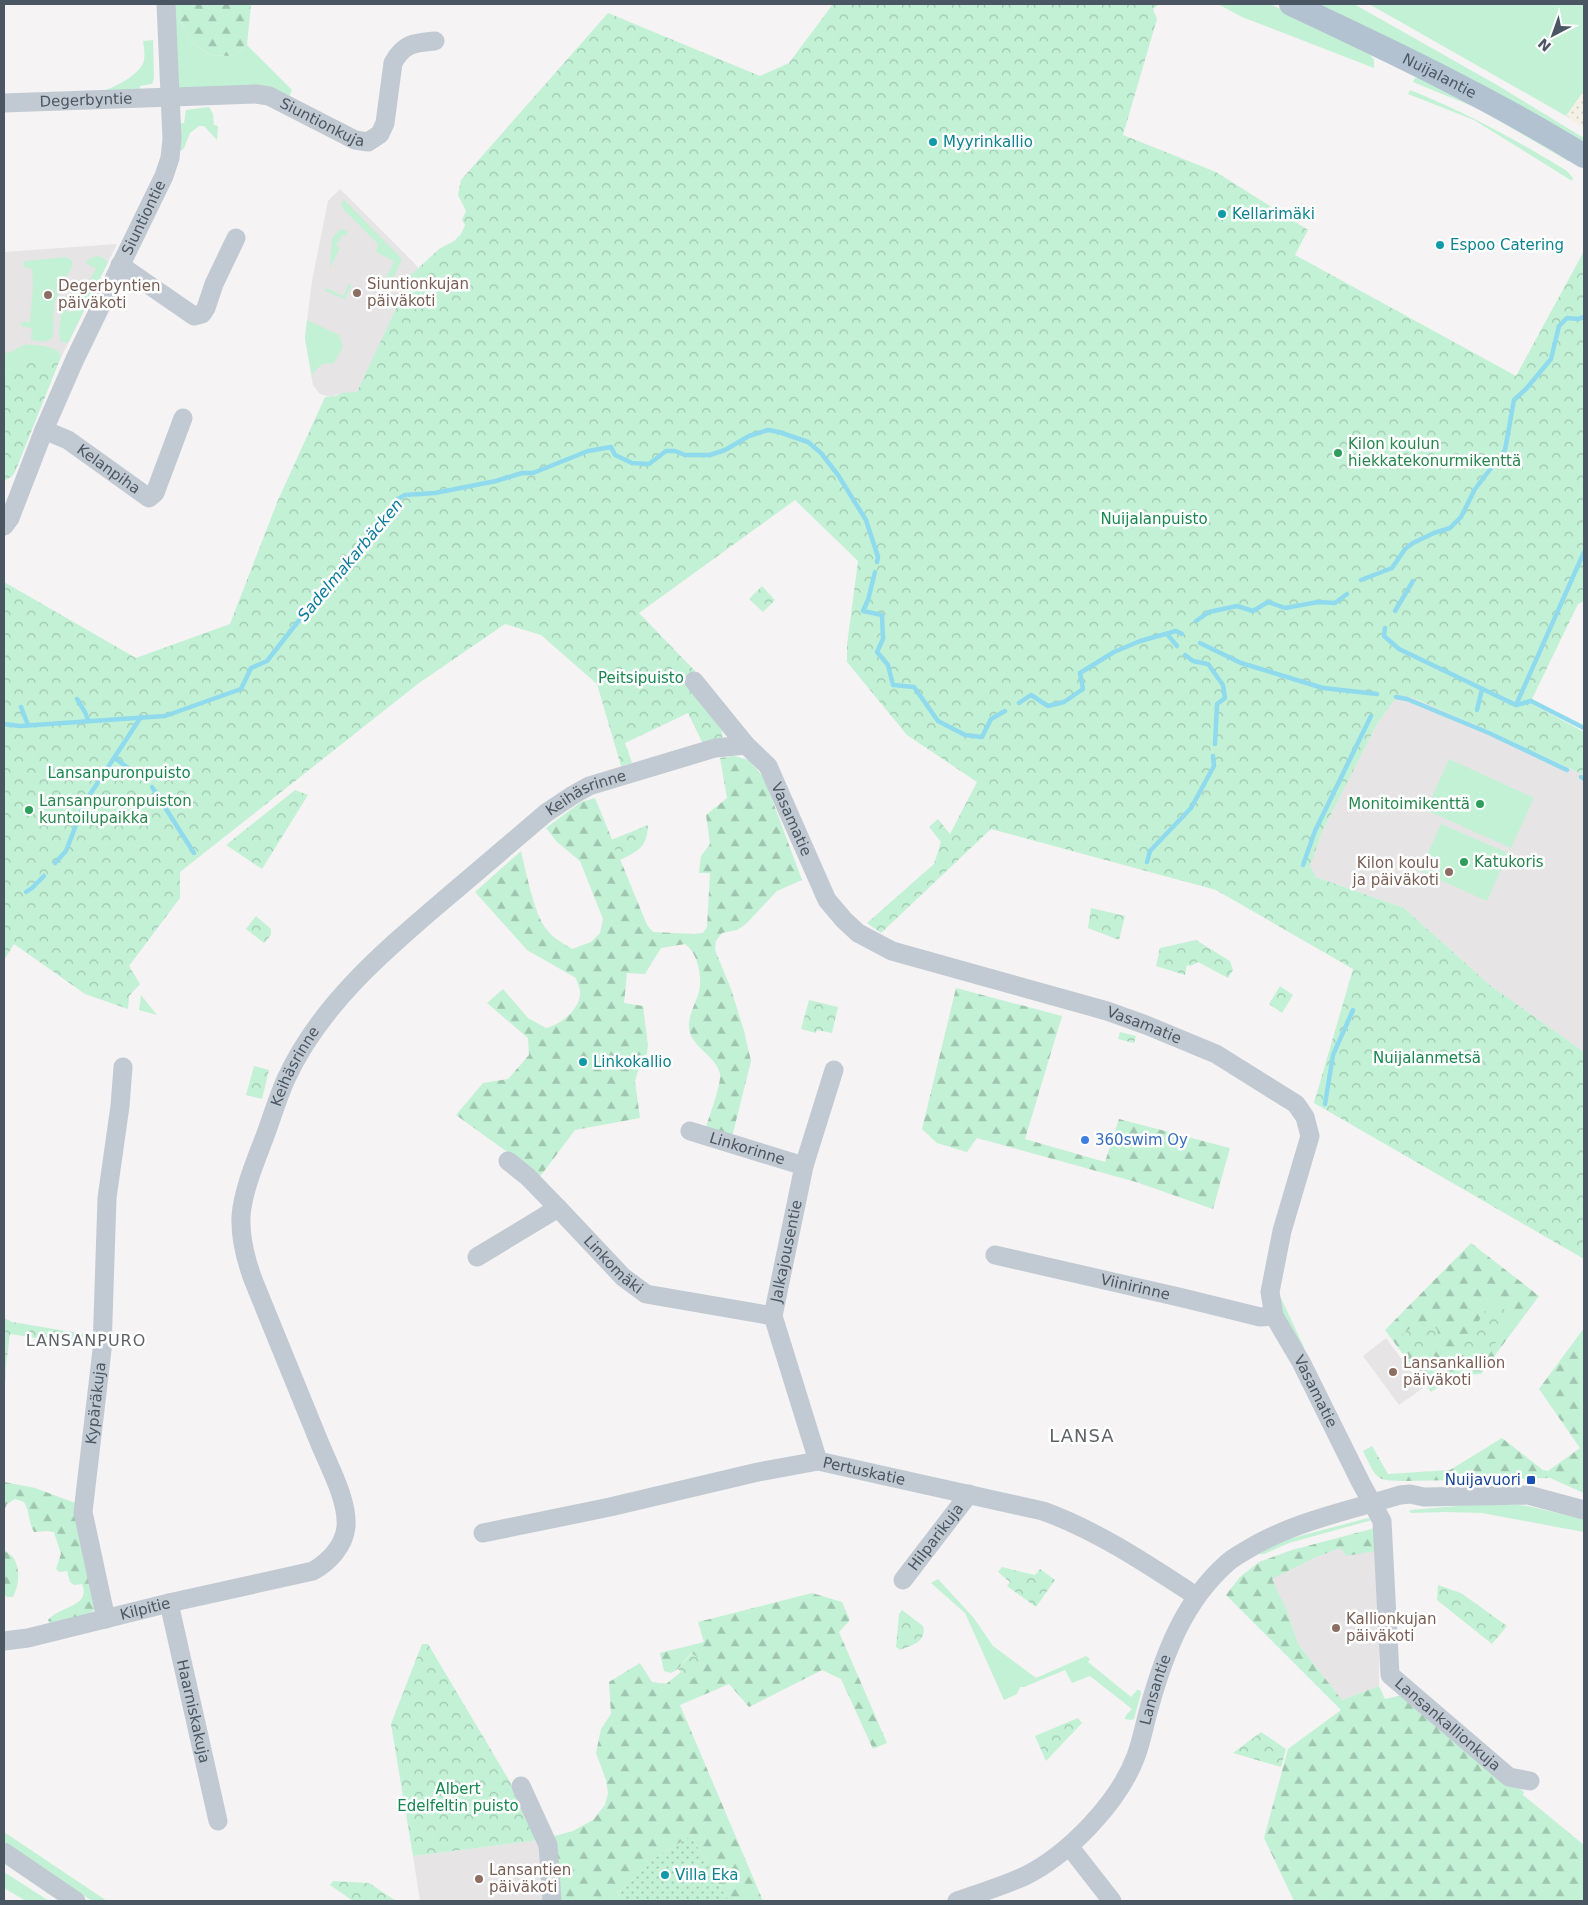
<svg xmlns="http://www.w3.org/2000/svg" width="1588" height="1905" viewBox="0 0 1588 1905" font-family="'DejaVu Sans',sans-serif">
  <defs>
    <pattern id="forest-firs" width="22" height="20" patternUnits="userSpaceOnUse" patternTransform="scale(1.25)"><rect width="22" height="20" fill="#c3f1d5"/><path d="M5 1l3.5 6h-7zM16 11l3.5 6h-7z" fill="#a0c6b0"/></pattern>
    <pattern id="sand-dots" width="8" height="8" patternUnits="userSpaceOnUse" patternTransform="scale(1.25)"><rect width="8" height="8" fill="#f5f0e5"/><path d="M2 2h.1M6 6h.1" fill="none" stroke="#d4d0c7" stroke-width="1.8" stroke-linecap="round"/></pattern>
    <pattern id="park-crowns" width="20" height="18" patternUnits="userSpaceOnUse" patternTransform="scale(1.25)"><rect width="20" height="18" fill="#c3f1d5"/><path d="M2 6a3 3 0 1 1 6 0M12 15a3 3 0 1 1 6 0" fill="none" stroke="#a0c6b0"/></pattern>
    <pattern id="garden-dots" width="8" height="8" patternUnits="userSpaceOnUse" patternTransform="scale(1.25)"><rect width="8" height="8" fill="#c3f1d5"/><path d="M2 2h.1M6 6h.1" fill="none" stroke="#a0c6b0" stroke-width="1.8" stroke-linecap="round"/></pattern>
  </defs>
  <rect width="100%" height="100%" fill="#f5f3f3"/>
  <!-- education -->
  <g fill="#e6e4e5">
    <polygon points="340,189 418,267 357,393 341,393 331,397 320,394 313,385 305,338 312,281 328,201"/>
    <polygon points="117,244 59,362 29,362 4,371 4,252"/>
    <polygon points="1401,695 1411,697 1492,732 1584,775 1584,1052 1491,986 1404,908 1316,877 1309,866 1322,832 1377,724 1393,699"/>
    <polygon points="1386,1338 1423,1388 1399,1405 1363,1356"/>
    <polygon points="1341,1548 1375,1551 1379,1619 1379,1686 1342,1700 1298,1644 1287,1611 1271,1579 1316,1557"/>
    <polygon points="539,1840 544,1901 420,1901 413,1856"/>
  </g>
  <!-- grass -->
  <g fill="#c3f1d5">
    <polygon points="1218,4 1270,4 1365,48 1374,60 1374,68 1242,17"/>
    <polygon points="1315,4 1354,4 1497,85 1584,138 1584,144 1472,79"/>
    <polygon points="1369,4 1584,4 1584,91 1566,116"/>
    <polygon points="173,18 179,18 190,41 210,55 230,56 237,53 247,45 292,90 288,100 182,89 178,86"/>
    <path d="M153 40 154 78 152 84 140 86V93L101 92C113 88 140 75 144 61 145 55 144 47 143 41Z"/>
    <polygon points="1424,74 1570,157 1568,161 1479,109 1413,82 1415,78"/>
    <path d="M1410 90C1466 112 1516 140 1567 171L1573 178 1572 181 1474 120 1408 94Z"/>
    <polygon points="209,107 213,114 214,125 218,126 217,140 204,126 199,126 190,133 184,148 181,151 178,150 178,123 184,123 186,110"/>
    <polygon points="343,199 402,259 389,287 376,281 378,277 385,280 394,261 376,252 378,244 344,210 341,204"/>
    <polygon points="341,229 348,232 346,236 342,235 336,246 340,248 330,268 332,238"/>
    <polygon points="98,256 104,258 108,262 68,343 61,342 59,334 61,311 63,308 71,313 96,269 86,263 89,259"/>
    <path d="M66 257 72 261V266L54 303 53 336C48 344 39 341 31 340L32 328 23 327 20 322H30L33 285 32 269 24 267 23 263 25 261Z"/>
    <polygon points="349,284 352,286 344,299 325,291 326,288 343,296"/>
    <polygon points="307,320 339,335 343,347 334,363 322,364 313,373 312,378 305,338"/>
    <path d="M26 344C37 346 67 345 59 362H29L4 371V352L8 353Z"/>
    <polygon points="1449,759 1534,798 1511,848 1426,810"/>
    <polygon points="1441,824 1508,853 1487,901 1420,871"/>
    <polygon points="141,995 157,1015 139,1010"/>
    <polygon points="1276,1296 1281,1298 1304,1347 1299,1348 1279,1308"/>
    <polygon points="1506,1504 1528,1506 1579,1518 1584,1520 1584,1532 1482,1513 1446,1512 1411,1513 1409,1511 1411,1510 1469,1505"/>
    <polygon points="1368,1518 1372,1520 1289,1543 1264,1554 1257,1554 1281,1541"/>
    <polygon points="938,1579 973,1617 993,1646 1036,1678 1086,1656 1090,1659 1088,1662 1131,1697 1137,1690 1140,1690 1141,1693 1134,1719 1131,1720 1125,1719 1126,1715 1132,1709 1090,1676 1072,1683 1065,1670 1024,1687 1020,1687 1017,1694 1004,1700 965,1613 931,1583"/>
    <polygon points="4,1832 107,1901 92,1901 4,1843"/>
    <polygon points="4,1872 49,1901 26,1901 4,1888"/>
  </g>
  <!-- forest -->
  <g fill="url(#forest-firs)">
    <polygon points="172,4 251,4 247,45 237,53 230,56 210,55 190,41 179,18 173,18"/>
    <path d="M734 756 749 760 764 778 802 880 777 891 746 924 737 930 722 933 716 941 715 950 731 989 744 1031 751 1061 732 1137 705 1130C708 1120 722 1082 720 1074 716 1055 690 1047 689 1027 688 1013 699 999 700 986 701 971 697 953 685 944L661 948 645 974 627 973 624 1003 643 1006 648 1045 647 1053 639 1067 635 1081 640 1118 575 1130 539 1178 532 1170 456 1115 483 1083 508 1079 529 1055 528 1038 487 1003 503 989 528 1018 546 1028C562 1024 582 1008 580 990 579 986 577 982 576 978L527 950 475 892 521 851C526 871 534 915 547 930 553 938 563 943 572 949L591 942 600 933 603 919 580 861 557 842 546 828 581 802 595 798 647 925 653 932 695 934 703 933 707 927 710 873H699L701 856 710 844 706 815 727 798 720 758Z"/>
    <polygon points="956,988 1062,1016 1025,1139 1105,1162 1119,1119 1230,1148 1213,1209 1136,1182 977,1138 967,1152 937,1143 922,1129"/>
    <polygon points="1471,1243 1539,1296 1481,1374 1454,1376 1431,1392 1385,1330"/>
    <path d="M1584 1328V1493L1550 1478 1407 1481C1374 1481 1377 1479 1363 1451L1372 1446 1388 1474 1450 1470 1502 1438 1543 1470 1548 1471 1580 1448 1539 1389Z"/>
    <path d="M4 1482 35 1488 78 1504 97 1605 90 1616 50 1624 48 1620C62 1605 91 1607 82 1584L74 1585 70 1582 67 1571 59 1572 56 1569 61 1554 54 1532 47 1531 34 1532C28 1521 30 1512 24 1502L15 1499 7 1504 4 1511Z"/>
    <polygon points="1375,1528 1375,1551 1346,1556 1341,1548 1316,1557 1272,1579 1287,1611 1298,1644 1342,1700 1379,1686 1385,1699 1403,1695 1524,1792 1523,1795 1584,1845 1584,1901 1294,1901 1264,1838 1288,1749 1341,1710 1226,1595 1240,1577 1259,1562 1292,1550"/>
    <path d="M4 1549C6 1552 10 1554 13 1557 21 1569 19 1586 13 1597H7L4 1594Z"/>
    <polygon points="812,1593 842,1602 850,1620 839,1632 887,1743 873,1749 841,1679 822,1670 749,1707 729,1684 680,1705 763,1901 729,1901 691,1836 655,1858 618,1893 623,1901 544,1901 539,1840 573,1831 593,1820 605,1805 608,1793 606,1780 596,1753 601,1729 611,1714 609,1682 640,1663 652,1682 666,1684 681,1672 691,1680 705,1664 691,1653 678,1669 671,1673 664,1671 660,1653 704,1642 698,1622"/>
  </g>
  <!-- sand -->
  <polygon fill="url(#sand-dots)" points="1584,91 1584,128 1566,116"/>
  <!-- park -->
  <g fill="url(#park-crowns)">
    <path d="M833 4H1159L1153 9 1157 19 1123 135 1216 172 1308 230 1295 255 1516 376 1584 251V601L1578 604 1530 703 1584 732V775L1492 732 1411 697 1397 696 1377 724 1322 832 1310 866 1316 877 1404 908 1491 986 1584 1052V1259L1314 1103 1353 969 1216 890 991 829 881 933 867 923 934 864 941 842 929 827 938 819 950 834 977 782 907 735 847 662V645L858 561 795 500 639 613 695 671 684 683C695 695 730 725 721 742L704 746 688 713 625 743 632 763 621 766 597 684 541 635 505 624 419 683 180 872V898L129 966 140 984 129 996 128 1009 85 994 14 944 4 960V582L136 658 230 624 278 500 325 397 336 396 341 393 357 392 412 274 439 249 454 241 461 234 465 225 462 220 466 211 458 195 461 180 608 13 760 76 789 63Z"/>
    <polygon points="29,362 59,362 15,472 11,477 4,481 4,371"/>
    <polygon points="762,586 775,600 763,612 749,599"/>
    <polygon points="295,790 308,795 262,869 226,845"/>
    <path d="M648 825C647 848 638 851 620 860L611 840Z"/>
    <polygon points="1091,908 1125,916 1119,940 1088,928"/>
    <polygon points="256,916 271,929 271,935 264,943 246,929"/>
    <polygon points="1196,940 1230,961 1233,970 1228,978 1198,962 1191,966 1187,965 1185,975 1156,966 1160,948"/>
    <polygon points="1280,986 1293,995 1282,1013 1269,1004"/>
    <polygon points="809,1000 838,1007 832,1033 817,1030 816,1033 801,1029"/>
    <polygon points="1120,1032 1136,1036 1134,1043 1118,1039"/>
    <polygon points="254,1066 269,1070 262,1099 246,1095"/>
    <polygon points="1491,1301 1513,1315 1481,1366 1459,1353"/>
    <polygon points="4,1318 12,1322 96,1336 95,1347 10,1334 6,1365 4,1404"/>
    <path d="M1425 1323 1437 1329C1441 1344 1434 1347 1422 1355L1409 1351 1398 1338 1413 1326Z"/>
    <polygon points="1002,1567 1035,1575 1040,1569 1055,1580 1036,1607 1007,1586 1010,1582 998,1572"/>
    <polygon points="1438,1585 1461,1593 1507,1626 1492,1644 1437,1600"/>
    <path d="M902 1610 923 1626C927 1642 912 1645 900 1650L896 1647 899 1614Z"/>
    <polygon points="422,1644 428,1644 516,1792 539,1840 413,1856 391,1724"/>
    <polygon points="692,1653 705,1664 691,1681 678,1669"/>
    <polygon points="1078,1718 1082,1723 1046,1761 1035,1736"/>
    <polygon points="1261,1732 1286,1749 1281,1767 1233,1753"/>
    <polygon points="333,1881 369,1883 396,1901 353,1901 330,1885"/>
  </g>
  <!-- garden -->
  <polygon fill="url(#garden-dots)" points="691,1836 729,1901 623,1901 618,1893 655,1858"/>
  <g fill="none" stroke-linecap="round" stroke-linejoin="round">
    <!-- stream -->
    <g stroke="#90daee" stroke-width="4.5">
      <polyline points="875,572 868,600 863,611 882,615 883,639 877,652 888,665 893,685 914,687 938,721 965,735 982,737 991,719 1005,711"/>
      <polyline points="1361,580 1392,568 1405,549 1413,543 1434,533 1450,528 1461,517 1475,489 1505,450 1514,400 1526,389 1551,359 1559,326 1567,318 1578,319 1584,317"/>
      <polyline points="1395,611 1413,581"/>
      <polyline points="1196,621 1209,612 1237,606 1253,611 1268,602 1285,608 1318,602 1335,603 1347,594"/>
      <polyline points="1385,628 1384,636 1399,649 1516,705 1531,701 1584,728"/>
      <polyline points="1167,634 1177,646"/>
      <polyline points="1200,643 1241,663 1323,688 1377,694"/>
      <polyline points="1185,655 1193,661 1208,664 1223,685 1225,698 1217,704 1215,744"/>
      <polyline points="1396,697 1407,699 1489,733 1567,770"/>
      <polyline points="77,699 85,712 88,720"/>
      <polyline points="1019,703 1031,695 1048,706 1064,702 1083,689 1080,673 1114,652 1140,641 1176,631 1182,634"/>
      <polyline points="1516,705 1584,552"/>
      <polyline points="21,707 28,725"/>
      <polyline points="1477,710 1482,689"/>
      <polyline points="4,724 20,726 165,716 241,689 251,668 267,661 333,577 398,499 405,495 435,493 496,481 522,473 533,473 588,451 611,447 615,455 632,463 649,464 666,451 675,451 685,455 710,455 725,450 749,436 768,430 779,432 808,442 821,453 838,475 866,520 878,557 877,562"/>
      <polyline points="115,758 141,778"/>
      <polyline points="1581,777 1584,779"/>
      <polyline points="152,787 194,853"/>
      <polyline points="1147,862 1150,851 1191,808 1214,766 1213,756"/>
      <polyline points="55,863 66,851 85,802 141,717"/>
      <polyline points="1303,865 1315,831 1371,716"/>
      <polyline points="26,892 32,888 44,876"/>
      <polyline points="1325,1104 1333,1055 1353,1010"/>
    </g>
    <!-- minor -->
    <g stroke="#c1cad2" stroke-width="19">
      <path id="s1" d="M4 103 256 94 269 96 355 140 368 142 380 134 385 123 393 63C404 43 414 43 435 41"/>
      <polyline points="120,265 194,316 202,314 206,308 214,284 236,238"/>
      <path id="s2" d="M44 430 68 440 149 498 155 493 183 418"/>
      <path id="s3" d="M4 526 10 518 44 430 75 359 164 176 170 158 172 139 166 4"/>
      <path id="s4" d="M694 681 746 745 768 766 827 900 844 920 858 933 892 951 1107 1011 1146 1025 1216 1054 1296 1104 1305 1117 1310 1136 1282 1231 1270 1292 1274 1316 1301 1362 1361 1483 1382 1521 1390 1675 1509 1777 1530 1781"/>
      <path id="s5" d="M690 1131 804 1166"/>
      <polyline points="508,1161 528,1177 558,1208"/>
      <path id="s6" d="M995 1255 1183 1298 1260 1317 1274 1316"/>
      <path id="s7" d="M477 1257 558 1208 623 1277 646 1294 773 1316"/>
      <path id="s8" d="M818 1461 773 1316 804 1166 834 1070"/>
      <path id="s9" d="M483 1533 610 1507 758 1472 818 1461 1043 1511C1098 1531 1147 1564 1196 1596"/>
      <path id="s10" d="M903 1580 969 1494"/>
      <path id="s11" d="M169 1603 218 1821"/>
      <path id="s12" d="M106 1619 83 1512 102 1350 107 1198 120 1106 123 1067"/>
      <path id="s13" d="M4 1641 28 1638 169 1603 313 1571C329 1562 344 1546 346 1527 348 1501 330 1468 320 1444 298 1390 276 1336 254 1282 246 1261 240 1238 241 1216 243 1190 256 1160 265 1136 272 1117 278 1097 286 1079 320 1005 384 951 445 899 478 871 512 842 546 813L573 795 589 786 715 748 746 745"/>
      <polyline points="521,1786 548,1845 552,1901"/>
      <polyline points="1069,1846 1112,1901"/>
      <polyline points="4,1852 76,1901"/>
      <path id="s14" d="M957 1901C980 1893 1003 1886 1025 1876 1069 1854 1119 1802 1136 1756 1142 1740 1145 1722 1150 1705 1165 1652 1184 1602 1226 1564 1231 1559 1238 1555 1245 1551 1291 1522 1348 1511 1400 1495L1410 1494 1424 1497 1528 1495 1584 1510"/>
    </g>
    <!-- major -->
    <path stroke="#b3c2d1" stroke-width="24" id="s15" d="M1291 4C1391 51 1490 98 1584 156"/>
  </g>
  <!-- markers -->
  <g fill="#0f9aa8" stroke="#fff" stroke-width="2">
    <circle cx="933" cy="142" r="5"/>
    <circle cx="1222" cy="214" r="5"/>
    <circle cx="1440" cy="245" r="5"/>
    <circle cx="583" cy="1062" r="5"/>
    <circle cx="665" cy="1875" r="5"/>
  </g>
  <g fill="#8d6e63" stroke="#fff" stroke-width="2">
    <circle cx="357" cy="293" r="5"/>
    <circle cx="48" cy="295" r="5"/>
    <circle cx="1449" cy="872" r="5"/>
    <circle cx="1393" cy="1372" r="5"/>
    <circle cx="1336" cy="1628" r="5"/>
    <circle cx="479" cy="1879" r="5"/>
  </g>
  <g fill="#2e9e5b" stroke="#fff" stroke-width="2">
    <circle cx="1338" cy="453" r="5"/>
    <circle cx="1480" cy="804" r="5"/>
    <circle cx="29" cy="810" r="5"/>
    <circle cx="1464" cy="862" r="5"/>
  </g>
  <circle fill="#3f7fe0" stroke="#fff" stroke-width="2" cx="1085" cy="1140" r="5"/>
  <rect fill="#1a4fb4" stroke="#fff" stroke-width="2" x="1526" y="1475" width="10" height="10" rx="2.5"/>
  <g text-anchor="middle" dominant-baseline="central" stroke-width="5" stroke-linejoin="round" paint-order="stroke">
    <!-- street labels -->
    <g font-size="15" fill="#4a5661" stroke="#fff">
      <text stroke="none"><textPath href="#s15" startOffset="165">Nuijalantie</textPath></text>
      <text stroke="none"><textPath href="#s1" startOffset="82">Degerbyntie</textPath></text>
      <text stroke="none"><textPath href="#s1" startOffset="325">Siuntionkuja</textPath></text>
      <text stroke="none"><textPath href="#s3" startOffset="339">Siuntiontie</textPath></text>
      <text stroke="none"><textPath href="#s2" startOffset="76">Kelanpiha</textPath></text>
      <text stroke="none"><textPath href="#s13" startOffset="1269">Keihäsrinne</textPath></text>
      <text stroke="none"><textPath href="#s4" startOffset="171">Vasamatie</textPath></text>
      <text stroke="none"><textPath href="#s4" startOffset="606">Vasamatie</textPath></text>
      <text stroke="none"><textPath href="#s13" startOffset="864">Keihäsrinne</textPath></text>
      <text stroke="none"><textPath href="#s5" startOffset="60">Linkorinne</textPath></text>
      <text stroke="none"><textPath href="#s8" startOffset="218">Jalkajousentie</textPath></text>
      <text stroke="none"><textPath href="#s7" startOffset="174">Linkomäki</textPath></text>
      <text stroke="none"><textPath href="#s6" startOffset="144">Viinirinne</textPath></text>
      <text stroke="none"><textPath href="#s4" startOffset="1085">Vasamatie</textPath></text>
      <text stroke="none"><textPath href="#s12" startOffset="219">Kypäräkuja</textPath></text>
      <text stroke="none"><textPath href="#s9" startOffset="390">Pertuskatie</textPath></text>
      <text stroke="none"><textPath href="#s10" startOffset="54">Hilparikuja</textPath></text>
      <text stroke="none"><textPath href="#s13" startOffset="145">Kilpitie</textPath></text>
      <text stroke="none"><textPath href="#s14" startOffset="308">Lansantie</textPath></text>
      <text stroke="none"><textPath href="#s11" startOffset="111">Haarniskakuja</textPath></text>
      <text stroke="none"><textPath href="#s4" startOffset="1461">Lansankallionkuja</textPath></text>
    </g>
    <!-- culture labels -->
    <g font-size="15" fill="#0d838f" stroke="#fff" text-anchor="start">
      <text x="943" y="142">Myyrinkallio</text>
      <text x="1232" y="214">Kellarimäki</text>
      <text x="1450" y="245">Espoo Catering</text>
      <text x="593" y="1062">Linkokallio</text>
      <text x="675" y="1875">Villa Eka</text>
    </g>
    <!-- education labels -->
    <g font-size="15" fill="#785e54" stroke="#fff" text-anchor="start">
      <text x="367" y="284">Siuntionkujan<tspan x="367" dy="17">päiväkoti</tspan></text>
      <text x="58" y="286">Degerbyntien<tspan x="58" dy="17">päiväkoti</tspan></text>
      <text x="1439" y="863" text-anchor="end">Kilon koulu<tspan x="1439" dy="17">ja päiväkoti</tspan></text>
      <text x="1403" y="1363">Lansankallion<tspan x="1403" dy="17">päiväkoti</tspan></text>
      <text x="1346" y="1619">Kallionkujan<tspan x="1346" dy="17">päiväkoti</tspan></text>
      <text x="489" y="1870">Lansantien<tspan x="489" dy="17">päiväkoti</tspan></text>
    </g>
    <!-- leisure labels -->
    <g font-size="15" fill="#27864d" stroke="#fff" text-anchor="start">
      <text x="1348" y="444">Kilon koulun<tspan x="1348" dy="17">hiekkatekonurmikenttä</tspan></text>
      <text x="39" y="801">Lansanpuronpuiston<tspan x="39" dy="17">kuntoilupaikka</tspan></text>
      <text x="1470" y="804" text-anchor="end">Monitoimikenttä</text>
      <text x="1474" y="862">Katukoris</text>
    </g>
    <!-- park labels -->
    <g font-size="15" fill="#17864f" stroke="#fff">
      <text x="1154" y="519">Nuijalanpuisto</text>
      <text x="641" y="678">Peitsipuisto</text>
      <text x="119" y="773">Lansanpuronpuisto</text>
      <text x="1427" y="1058">Nuijalanmetsä</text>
      <text x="458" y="1789">Albert<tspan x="458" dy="17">Edelfeltin puisto</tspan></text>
    </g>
    <!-- shop labels -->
    <g font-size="15" fill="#366cbe" stroke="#fff" text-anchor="start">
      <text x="1095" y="1140">360swim Oy</text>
    </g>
    <!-- transit labels -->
    <g font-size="15" fill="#164399" stroke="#fff" text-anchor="end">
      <text x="1521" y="1480">Nuijavuori</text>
    </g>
    <!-- water labels -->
    <g font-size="16" font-style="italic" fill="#0c7c9b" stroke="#fff">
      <text transform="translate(350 560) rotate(-50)">Sadelmakarbäcken</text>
    </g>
    <!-- neighbourhood labels -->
    <g font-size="16" letter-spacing="1" fill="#5f6368" stroke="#fff">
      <text x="86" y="1340">LANSANPURO</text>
    </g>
    <!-- quarter labels -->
    <g font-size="18" letter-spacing="1" fill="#5f6368" stroke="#fff">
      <text x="1082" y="1435">LANSA</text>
    </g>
  </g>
  <!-- border -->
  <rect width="1588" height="1905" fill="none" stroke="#4a5661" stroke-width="10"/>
  <!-- north arrow -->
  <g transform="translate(1553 35) rotate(221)" stroke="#ffffff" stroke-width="4" paint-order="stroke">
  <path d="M0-4L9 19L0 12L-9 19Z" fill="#4a5661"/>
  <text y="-8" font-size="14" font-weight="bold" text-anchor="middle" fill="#4a5661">N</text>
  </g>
</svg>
